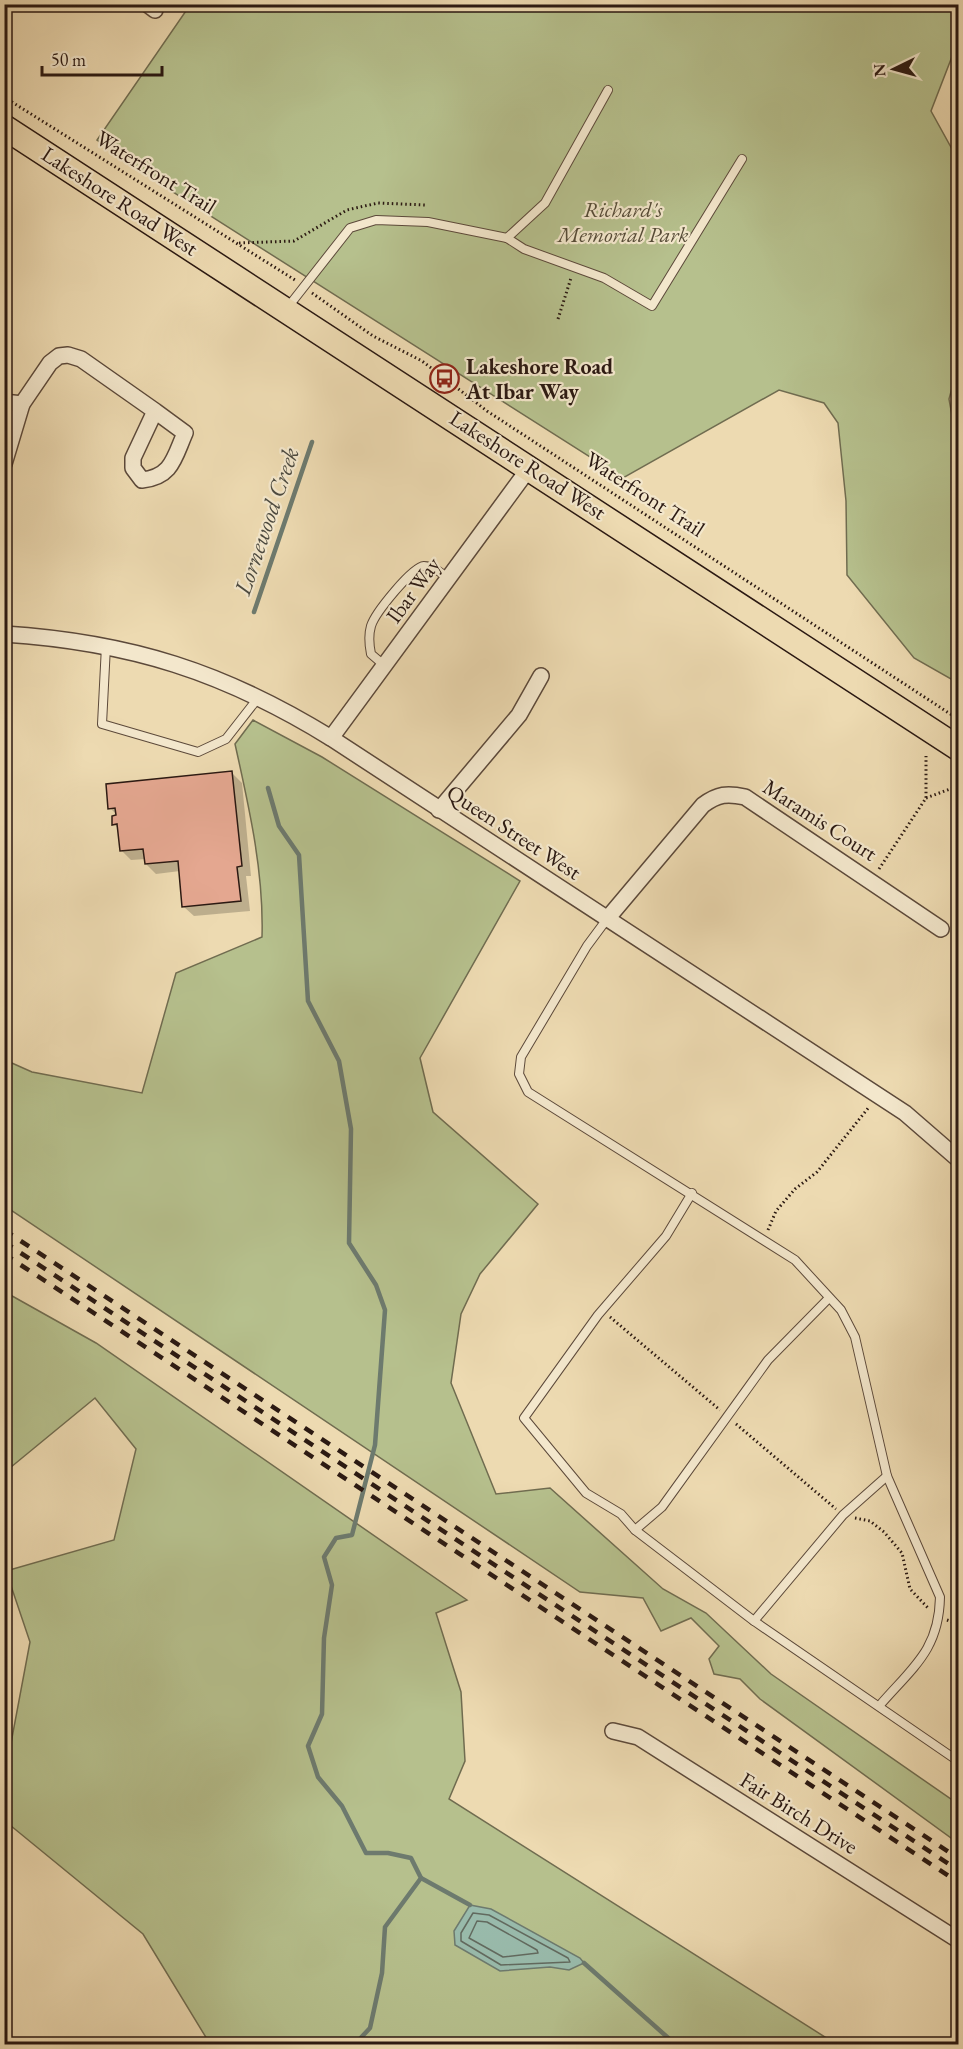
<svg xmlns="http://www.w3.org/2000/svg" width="963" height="2049" viewBox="0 0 963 2049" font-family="'EB Garamond',serif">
  <rect width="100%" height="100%" fill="#eddab1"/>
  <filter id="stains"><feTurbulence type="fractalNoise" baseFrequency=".00333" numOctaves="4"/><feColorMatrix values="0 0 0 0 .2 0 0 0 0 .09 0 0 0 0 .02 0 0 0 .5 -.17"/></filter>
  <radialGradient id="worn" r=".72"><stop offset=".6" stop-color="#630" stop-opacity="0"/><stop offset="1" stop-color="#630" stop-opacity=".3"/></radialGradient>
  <!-- green -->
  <g fill="#b6c08d" stroke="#706c50" stroke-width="1.5">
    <polygon points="190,5 958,5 958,41 931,111 958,160 958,366 949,399 958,449 958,683 914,658 847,575 846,501 838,423 824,403 779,390 623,478 154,180 97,140"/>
    <path d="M253 720 322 757 520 881 420 1058 433 1112 538 1204 480 1274 461 1314 451 1383 496 1494 550 1488 663 1589 706 1613 771 1674 958 1804V1843L760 1699 740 1679 714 1674 709 1659 719 1646 691 1618 661 1631 643 1598 580 1592 5 1206V1060L32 1072 142 1093 176 973 262 937C264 872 249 807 235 744Z"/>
    <polygon points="5,1292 96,1343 467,1600 436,1613 461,1692 465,1761 449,1799 836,2044 210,2044 143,1934 5,1821 5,1775 30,1642 6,1571 114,1540 136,1449 95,1398 5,1472"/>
  </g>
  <!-- water -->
  <polygon fill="#99bbac" stroke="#6d7a6e" stroke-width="1.5" points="470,1905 491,1909 580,1958 584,1963 569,1970 550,1967 500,1971 455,1945 454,1931"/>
  <!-- shadow -->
  <polygon fill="#0003" points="232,773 242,783 251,876 246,876 250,911 194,916 184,907 180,871 156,874 146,864 146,859 131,860 121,850 119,829 114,824 118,816 110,808"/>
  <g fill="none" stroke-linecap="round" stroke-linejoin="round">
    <!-- shore -->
    <g stroke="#626a5f" stroke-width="1.5">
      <polygon points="473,1913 489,1915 568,1958 570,1962 501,1965 461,1941 461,1933"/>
      <polygon points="477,1921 487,1922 537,1950 538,1953 503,1957 469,1938"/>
    </g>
    <!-- stream -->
    <g stroke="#6d7a6e" stroke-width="4.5">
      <polyline points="254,612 312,442"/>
      <polyline points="268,788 279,826 299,855 308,1001 339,1061 351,1129 349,1243 376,1285 385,1310 375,1445 352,1535 336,1538 324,1557 332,1585 324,1638 322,1714 308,1746 318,1777 342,1806 366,1853 388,1853 411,1858 421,1878 385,1927 382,1973 370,2028 355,2044"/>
      <polyline points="421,1878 470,1905"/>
      <polyline points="584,1963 675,2044"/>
    </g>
  </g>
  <!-- building -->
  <polygon fill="#e4a790" stroke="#2b1912" stroke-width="1.5" points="232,771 242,866 237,867 241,901 182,907 178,861 145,864 143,849 120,851 117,824 112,825 112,816 116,815 115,808 108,809 106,784"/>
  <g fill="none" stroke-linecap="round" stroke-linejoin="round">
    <defs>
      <g id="service">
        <polyline points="507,238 545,203 608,90"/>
        <polyline points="288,307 350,228 376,220 428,222 507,238 524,249 604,278 652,306 742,159"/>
        <polyline points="106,646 102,724 198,752 226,739 258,698"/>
        <path d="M385 666 371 654C369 644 368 636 371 626 375 613 412 567 424 566 434 566 441 573 449 579"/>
        <path d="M607 919 587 946 521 1057 519 1074 528 1092 795 1260 841 1310 855 1337 887 1476 940 1597C939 1650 913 1667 880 1705"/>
        <polyline points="692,1193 666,1236 598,1315 524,1418 586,1493 621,1514 635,1530 754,1621 958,1761"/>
        <polyline points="635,1530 662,1507 768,1360 828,1299"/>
        <polyline points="754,1621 843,1515 887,1476"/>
      </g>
      <g id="minor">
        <polyline points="147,4 155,10"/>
        <polyline points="4,402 22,404"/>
        <path d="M4 464 22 404 50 363 59 356 68 355 81 359 155 411 133 458V468L142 480C172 477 174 458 185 433L155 411"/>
        <path d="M4 634C130 642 224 672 331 738L905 1113 958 1159"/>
        <polyline points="331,738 530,467"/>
        <polyline points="439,810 519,715 541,676"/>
        <path d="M607 919 703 805C718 794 727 793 745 797L941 929"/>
        <polyline points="613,1731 638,1737 958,1940"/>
      </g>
      <polyline id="primary" points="4,127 958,748"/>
    </defs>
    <!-- service casing -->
    <use href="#service" stroke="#5c493a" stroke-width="10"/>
    <!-- minor casing -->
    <use href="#minor" stroke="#5c493a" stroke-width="18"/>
    <!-- primary casing -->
    <use href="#primary" stroke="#2b1912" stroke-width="27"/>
    <!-- path -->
    <g stroke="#2b1912" stroke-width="3" stroke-dasharray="1.5 3" stroke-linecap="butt">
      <polyline points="4,97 295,280"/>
      <polyline points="239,243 294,241 347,210 378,203 425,205"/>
      <polyline points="312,293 373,336 422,361 487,411 958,719"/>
      <polyline points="558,319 571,278"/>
      <polyline points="926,798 958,786"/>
      <polyline points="879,869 926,798 926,756"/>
      <polyline points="768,1230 776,1211 795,1189 817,1172 869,1107"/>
      <polyline points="610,1317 720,1410"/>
      <polyline points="736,1424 836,1509"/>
      <polyline points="855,1518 870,1521 884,1532 902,1553 910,1589 929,1609"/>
      <polyline points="947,1620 958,1624"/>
    </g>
    <!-- service -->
    <use href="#service" stroke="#f3e7cc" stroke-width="8"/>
    <!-- minor -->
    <use href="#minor" stroke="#f3e7cc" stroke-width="15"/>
    <!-- primary -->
    <use href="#primary" stroke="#eddab1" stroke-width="24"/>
    <!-- rail -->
    <g stroke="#2b1912" stroke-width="4.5" stroke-dasharray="10 10" stroke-linecap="butt">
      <polyline points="4,1230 958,1858"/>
      <polyline points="4,1242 958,1870"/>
      <polyline points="4,1254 958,1882"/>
    </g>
  </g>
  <!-- icons -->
  <defs>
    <symbol id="bus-ring" viewBox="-11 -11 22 22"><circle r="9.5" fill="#f3e7cc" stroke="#8f2418" stroke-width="1.5"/><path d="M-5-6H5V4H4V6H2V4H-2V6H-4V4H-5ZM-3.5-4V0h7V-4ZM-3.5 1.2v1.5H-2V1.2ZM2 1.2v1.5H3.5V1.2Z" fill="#8f2418"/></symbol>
  </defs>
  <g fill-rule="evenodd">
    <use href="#bus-ring" x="428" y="362" width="33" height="33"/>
  </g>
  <g text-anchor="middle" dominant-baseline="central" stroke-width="4.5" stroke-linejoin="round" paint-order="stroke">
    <!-- street labels -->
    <g font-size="22" fill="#2b1912" stroke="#f3e7cc">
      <text transform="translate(156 172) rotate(32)">Waterfront Trail</text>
      <text transform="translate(120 201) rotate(33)">Lakeshore Road West</text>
      <text transform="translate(528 465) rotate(33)">Lakeshore Road West</text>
      <text transform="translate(645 494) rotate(33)">Waterfront Trail</text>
      <text transform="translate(413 590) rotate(-54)">Ibar Way</text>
      <text transform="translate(820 820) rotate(33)">Maramis Court</text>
      <text transform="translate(514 832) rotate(33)">Queen Street West</text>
      <text transform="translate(799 1813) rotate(32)">Fair Birch Drive</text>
    </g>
    <!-- park labels -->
    <g font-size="22" font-style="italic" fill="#554b37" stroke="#f3e7cc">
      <text x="623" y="209">Richard's<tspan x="623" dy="25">Memorial Park</tspan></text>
    </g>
    <!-- poi labels -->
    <g font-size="22" font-weight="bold" fill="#2b1912" stroke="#f3e7cc" text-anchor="start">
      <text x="466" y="366">Lakeshore Road<tspan x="466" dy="25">At Ibar Way</tspan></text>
    </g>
    <!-- water labels -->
    <g font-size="24" font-style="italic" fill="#4c4a40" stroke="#f3e7cc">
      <text transform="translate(266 521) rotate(-71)">Lornewood Creek</text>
    </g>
  </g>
  <!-- margin -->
  <rect width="963" height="2049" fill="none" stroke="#eddab1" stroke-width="24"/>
  <rect x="6" y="6" width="951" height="2037" fill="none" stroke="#2b1912" stroke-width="3"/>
  <rect x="12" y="12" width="939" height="2025" fill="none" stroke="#2b1912" stroke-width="1.5"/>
  <!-- north arrow -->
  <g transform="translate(894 69) rotate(265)" stroke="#f3e7cc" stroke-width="4.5" paint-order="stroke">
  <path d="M0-4.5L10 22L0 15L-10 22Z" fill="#2b1912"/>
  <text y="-9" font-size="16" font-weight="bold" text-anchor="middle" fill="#2b1912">N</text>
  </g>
  <!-- scale -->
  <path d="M42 66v9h120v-9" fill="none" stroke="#2b1912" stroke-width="3"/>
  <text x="51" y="66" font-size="18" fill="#2b1912" stroke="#f3e7cc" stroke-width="4.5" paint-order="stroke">50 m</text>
  <rect width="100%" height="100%" filter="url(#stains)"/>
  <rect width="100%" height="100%" fill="url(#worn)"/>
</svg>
